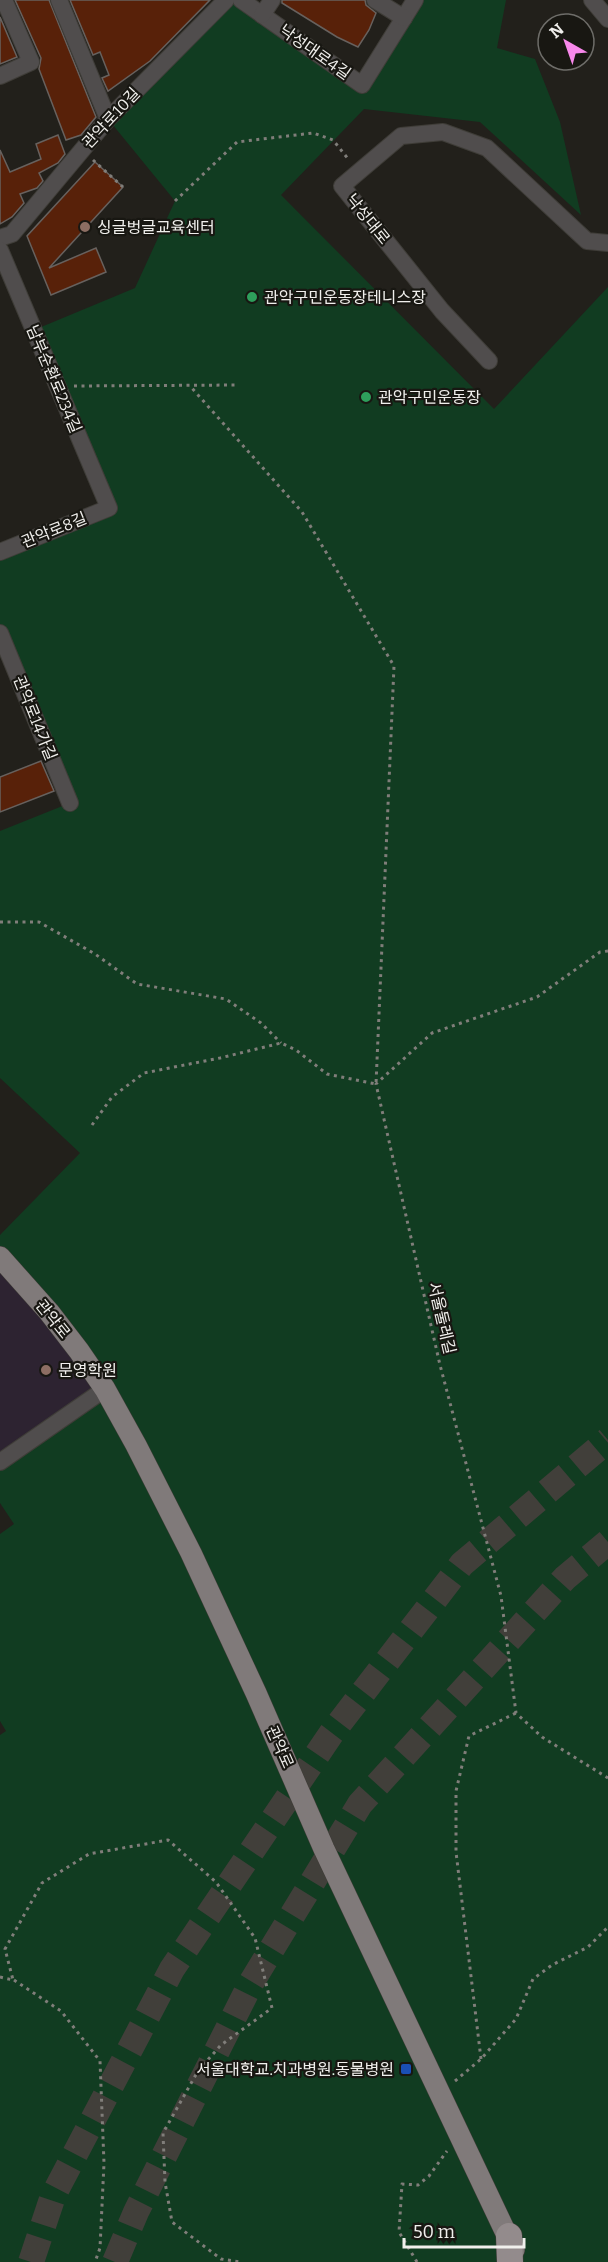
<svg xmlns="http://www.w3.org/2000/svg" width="608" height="2262" viewBox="0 0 608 2262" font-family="Bitter,'Noto Sans KR',serif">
  <rect width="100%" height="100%" fill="#22201b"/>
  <!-- education -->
  <polygon fill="#2d2331" points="0,1257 105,1389 0,1462"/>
  <!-- green -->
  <polygon fill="#113c21" points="226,0 241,0 362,85 415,0 506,0 497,48 535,59 560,122 581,215 480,122 364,109 281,195 494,409 608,287 608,2262 0,2262 0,1735 6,1731 0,1721 0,1534 14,1524 0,1503 0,1462 105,1389 0,1257 0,1235 80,1153 0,1078 0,831 70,803 0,633 0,552 109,508 34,330 135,288 175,201 108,119"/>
  <!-- building -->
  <g fill="#582109" stroke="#67615e" stroke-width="1.5">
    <polygon points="15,0 49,0 96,117 81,135 66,140 39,69 41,58"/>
    <polygon points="70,0 210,0 150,61 108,91 102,78 109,75 100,52 93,55"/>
    <polygon points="282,0 365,0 366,5 376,13 369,30 358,47 337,37 282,3"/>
    <polygon points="0,17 17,57 0,64"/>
    <polygon points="58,135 65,154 58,163 39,173 43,181 37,188 20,194 24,203 12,217 0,224 0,150 10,172 41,159 36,144"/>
    <polygon points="95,162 123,187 49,268 96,248 106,272 51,295 27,236"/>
    <polygon points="41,761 54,791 0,812 0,777"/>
  </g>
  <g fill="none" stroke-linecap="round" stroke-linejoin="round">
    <!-- highway-tunnel -->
    <g stroke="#413f3a" stroke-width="26" stroke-dasharray="26 13" stroke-linecap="butt">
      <polyline points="31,2262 53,2196 172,1969 331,1734 462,1564 608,1440"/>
      <polyline points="115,2262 136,2212 251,1983 360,1804 565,1578 608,1542"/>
    </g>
    <defs>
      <g id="minor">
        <polyline points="59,0 108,119"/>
        <polyline points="241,0 362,85 415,0"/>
        <polyline points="375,0 404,18"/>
        <polyline points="592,0 608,19"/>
        <polyline points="262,15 272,0"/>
        <polyline points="0,76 31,62 4,0"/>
        <polyline points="0,238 12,234 108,119 226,0"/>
        <polyline points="0,250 109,508 0,552"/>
        <polyline points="489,361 442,311 342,186 401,136 443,132 487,148 587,241 608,243"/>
        <polyline points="0,633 70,803"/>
        <polyline points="0,1462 105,1389"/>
      </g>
      <polyline id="major" points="0,1257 49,1312 79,1351 105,1389 136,1445 191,1553 256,1693 324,1849 514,2250"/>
      <polyline id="highway" points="509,2236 510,2262"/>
    </defs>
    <!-- minor casing -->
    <use href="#minor" stroke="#3f3d38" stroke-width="18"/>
    <!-- major casing -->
    <use href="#major" stroke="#3f3d38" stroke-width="22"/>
    <!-- highway casing -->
    <use href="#highway" stroke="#3f3d38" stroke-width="27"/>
    <!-- path -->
    <g stroke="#807e7a" stroke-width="3" stroke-dasharray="3 4.5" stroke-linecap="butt">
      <polyline points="93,160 123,187"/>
      <polyline points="175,201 237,142 313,133 333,140 349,160"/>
      <polyline points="74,386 238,385"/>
      <polyline points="0,922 39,922 95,954 137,984 226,999 261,1023 281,1043"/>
      <polyline points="608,951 600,952 537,997 432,1033 376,1084 440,1365 501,1596 516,1713 542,1737 608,1778"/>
      <polyline points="92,1125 112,1097 144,1073 220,1058 281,1043 296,1050 327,1074 376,1084 394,666 302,512 190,386"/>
      <polyline points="0,1977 13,1980 5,1949 42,1883 89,1854 168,1840 216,1882 255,1938 272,2008 221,2045 198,2071 163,2133 165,2182 172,2222 221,2259 240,2262"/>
      <polyline points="14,1980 61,2011 100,2061 104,2163 100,2248 95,2262"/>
      <polyline points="481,2059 456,1852 456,1791 469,1736 516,1713"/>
      <polyline points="455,2081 481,2059 516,2019 533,1979 552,1965 588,1947 608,1927"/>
      <polyline points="417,2262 399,2232 402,2184 418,2185 429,2176 447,2151"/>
    </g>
    <!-- minor -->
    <use href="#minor" stroke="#504d4d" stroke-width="16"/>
    <!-- major -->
    <use href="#major" stroke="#807a7a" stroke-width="21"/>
    <!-- highway -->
    <use href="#highway" stroke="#938b8c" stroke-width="26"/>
  </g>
  <!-- markers -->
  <g fill="#8d6e63" stroke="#181712" stroke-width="2">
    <circle cx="85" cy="227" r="6"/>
    <circle cx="46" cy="1370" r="6"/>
  </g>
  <g fill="#2e9e5b" stroke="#181712" stroke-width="2">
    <circle cx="252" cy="297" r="6"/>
    <circle cx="366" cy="397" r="6"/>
  </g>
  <rect fill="#1a4fb4" stroke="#181712" stroke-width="2" x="400" y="2063" width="12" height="12" rx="3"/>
  <g text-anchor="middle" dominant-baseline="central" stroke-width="4.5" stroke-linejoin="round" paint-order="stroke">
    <!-- street labels -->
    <g font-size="16" fill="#f0efec" stroke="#181712">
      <text transform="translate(315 52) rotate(35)">낙성대로4길</text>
      <text transform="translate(111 118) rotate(-47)">관악로10길</text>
      <text transform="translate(368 219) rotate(51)">낙성대로</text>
      <text transform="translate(54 379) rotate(67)">남부순환로234길</text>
      <text transform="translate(54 530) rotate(-22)">관악로8길</text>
      <text transform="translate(35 718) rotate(68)">관악로14가길</text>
      <text transform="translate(442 1318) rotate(77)">서울둘레길</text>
      <text transform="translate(53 1319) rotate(51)">관악로</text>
      <text transform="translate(280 1747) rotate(66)">관악로</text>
    </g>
    <!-- poi labels -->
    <g font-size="16" fill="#f0efec" stroke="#181712" text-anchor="start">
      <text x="97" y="227">싱글벙글교육센터</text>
      <text x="264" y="297">관악구민운동장테니스장</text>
      <text x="378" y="397">관악구민운동장</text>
      <text x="58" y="1370">문영학원</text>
      <text x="394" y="2069" text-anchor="end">서울대학교.치과병원.동물병원</text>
    </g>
  </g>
  <!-- north arrow -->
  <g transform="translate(566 42) rotate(320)"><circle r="28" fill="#181712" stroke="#6e6d69" stroke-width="1.5"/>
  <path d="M0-4.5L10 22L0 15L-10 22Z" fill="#f888eb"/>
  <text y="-9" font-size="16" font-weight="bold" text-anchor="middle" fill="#f0efec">N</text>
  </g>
  <!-- scale -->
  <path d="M404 2238v9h120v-9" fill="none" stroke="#f0efec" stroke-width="3"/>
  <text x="413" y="2238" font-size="18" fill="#f0efec" stroke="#181712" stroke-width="4.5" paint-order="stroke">50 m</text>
</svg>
